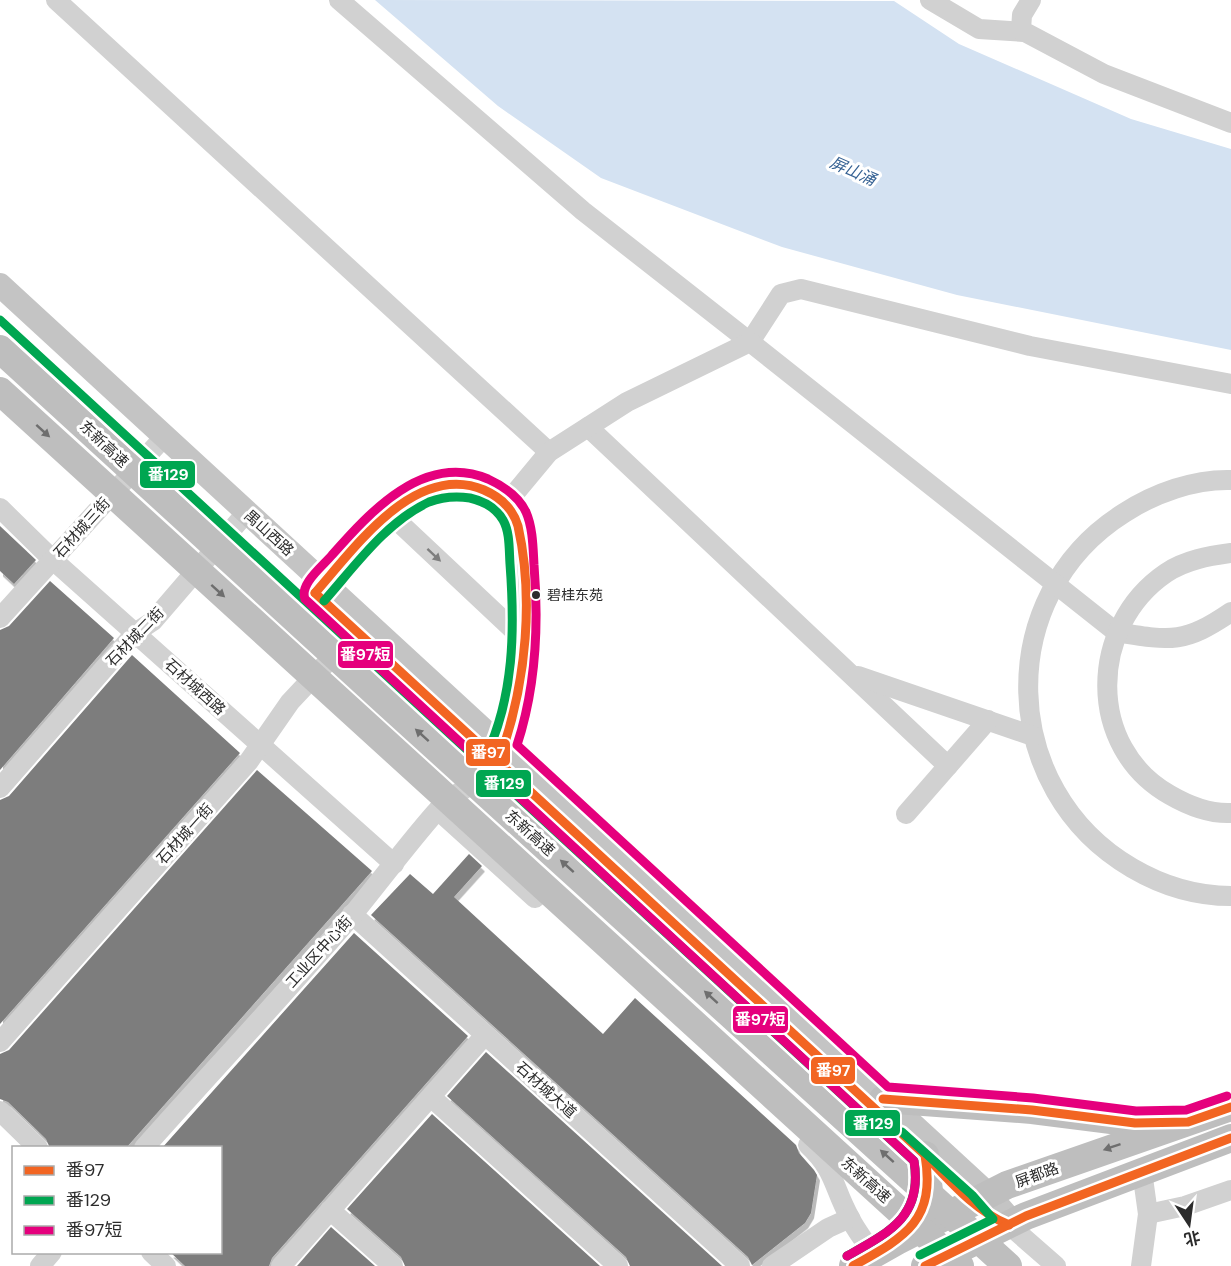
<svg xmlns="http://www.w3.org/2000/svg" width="1231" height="1266" viewBox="0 0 1231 1266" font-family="'DM Sans','Noto Sans SC',sans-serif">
  <defs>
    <filter id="shadow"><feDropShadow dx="3" dy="5.5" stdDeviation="0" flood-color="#0004"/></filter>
  </defs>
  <rect width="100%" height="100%" fill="#fff"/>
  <!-- water -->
  <polygon fill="#d4e2f2" points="375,0 894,1 959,44 1131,119 1231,149 1231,350 957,295 782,247 601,178 498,106"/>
  <!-- building -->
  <g fill="#7d7d7d" filter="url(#shadow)">
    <polygon points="0,526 36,560 14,584 0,571"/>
    <polygon points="50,581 114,638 0,770 0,630 9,626"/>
    <polygon points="132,655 240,753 0,1024 0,800 9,796"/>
    <polygon points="257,770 372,871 126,1148 50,1148 46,1139 8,1102 0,1099 0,1054 9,1050"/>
    <polygon points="469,854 482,866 454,897 603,1034 635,998 796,1145 799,1153 814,1170 817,1175 811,1213 805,1223 752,1265 748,1257 371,915 410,874 433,894"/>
    <polygon points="354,933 468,1036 272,1258 269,1266 185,1266 170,1252 220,1252 220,1148 162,1148"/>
    <polygon points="486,1052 722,1266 630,1266 626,1257 447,1096"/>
    <polygon points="432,1114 600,1266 405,1266 401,1257 347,1209"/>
    <polygon points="331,1227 375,1266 297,1266"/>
  </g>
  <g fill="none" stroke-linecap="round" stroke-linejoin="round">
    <!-- minor -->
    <g stroke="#d1d1d1" stroke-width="20">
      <polyline points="56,0 549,452"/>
      <polyline points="339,0 583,211 750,342 781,294 801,289 1030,346 1231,384"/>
      <polyline points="930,0 979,29 1024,32"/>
      <polyline points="1031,0 1022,15 1021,30 1104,74 1231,123"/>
      <polyline points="588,427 948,766"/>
      <path d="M1231 480C1194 479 1155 493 1124 513 992 596 998 790 1132 868 1161 885 1196 896 1231 896"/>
      <path d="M505 505 549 452 627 402 750 342 1116 632C1171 641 1184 644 1231 612"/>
      <polyline points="0,508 53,560 394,864"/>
      <polyline points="391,515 524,640"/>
      <path d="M1231 553C1209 556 1185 560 1166 573 1088 626 1086 748 1170 795 1189 806 1210 814 1231 813"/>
      <polyline points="0,618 164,437"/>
      <polyline points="858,676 1033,736"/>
      <polyline points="0,788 135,633 153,621 246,513"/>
      <polyline points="438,810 535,898"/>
      <polyline points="906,814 988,720"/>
      <polyline points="352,914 740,1266"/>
      <polyline points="0,1042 249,761 290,702 365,622"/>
      <polyline points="431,1097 618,1266"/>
      <polyline points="0,1111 38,1148"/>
      <path d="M808 1145C836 1171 833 1188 850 1218 856 1231 866 1242 873 1254"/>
      <path d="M144 1148C214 1069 286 993 354 913 381 880 407 845 435 813 456 789 487 781 503 751 526 704 535 565 514 517 501 485 457 480 428 489 389 502 343 563 315 593"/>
      <polyline points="330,1210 393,1266"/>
      <polyline points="1148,1214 1185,1206 1231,1190"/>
      <polyline points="1009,1225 1056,1266"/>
      <polyline points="151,1252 166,1266"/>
      <polyline points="40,1266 52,1252"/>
      <polyline points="281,1266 485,1035"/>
      <polyline points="772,1266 828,1228 850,1218"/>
      <polyline points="1141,1266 1148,1214 1142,1171"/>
    </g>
    <!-- major -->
    <polyline stroke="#c4c4c4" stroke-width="24" points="0,285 988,1194 1007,1216 1009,1225"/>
    <!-- highway -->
    <g stroke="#bebebe" stroke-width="28">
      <polyline points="883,1099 1032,1110 1135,1123 1165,1122"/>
      <polyline points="923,1212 929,1191 925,1155"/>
      <polyline points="853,1266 897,1241 1007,1185 1231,1107"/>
      <polyline points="925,1266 1026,1216 1231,1138"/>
    </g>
    <!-- highway-bridge -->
    <g stroke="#bebebe" stroke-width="28">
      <polyline points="0,349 390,706 1008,1266"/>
      <polyline points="0,391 960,1266"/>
    </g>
    <defs>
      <g id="bus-1">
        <path d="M315 593 925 1155C951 1182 974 1210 1009 1225"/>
        <path d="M315 593C354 549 415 461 484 490 500 497 513 509 518 526 534 598 526 679 503 749"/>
        <polyline points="883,1099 1032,1110 1135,1123 1188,1122 1231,1107"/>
        <path d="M853 1266C905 1237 936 1221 925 1155"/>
        <polyline points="925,1266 1026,1216 1231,1138"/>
      </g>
      <g id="bus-2">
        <path d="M0 320 914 1161C923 1216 890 1232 847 1256"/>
        <path d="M324 601C355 566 386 522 429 502 442 497 456 496 470 498 483 501 496 508 503 520 510 532 509 550 510 564 515 630 514 696 486 756"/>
        <polyline points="902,1132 972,1195 993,1219 920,1255"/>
      </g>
      <path id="bus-3" d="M847 1256C890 1232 923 1216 914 1161L305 599C299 584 323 566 332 555 370 512 424 452 488 479 503 486 519 497 526 512 533 528 533 548 534 565 539 626 536 687 517 745L888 1087 1033 1098 1136 1111 1186 1110 1227 1096"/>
    </defs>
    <!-- bus-1 casing -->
    <use href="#bus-1" stroke="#fff" stroke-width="14"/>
    <!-- bus-2 casing -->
    <use href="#bus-2" stroke="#fff" stroke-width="14"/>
    <!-- bus-3 casing -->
    <use href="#bus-3" stroke="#fff" stroke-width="14"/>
    <!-- bus-1 -->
    <use href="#bus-1" stroke="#f26522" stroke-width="9"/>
    <!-- bus-2 -->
    <use href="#bus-2" stroke="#00a651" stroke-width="9"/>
    <!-- bus-3 -->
    <use href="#bus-3" stroke="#e5007d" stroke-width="9"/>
  </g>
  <!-- one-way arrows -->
  <defs><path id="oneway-solid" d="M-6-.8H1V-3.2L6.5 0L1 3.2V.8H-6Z" transform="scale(1.5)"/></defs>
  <g fill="#6e6e6e">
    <use href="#oneway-solid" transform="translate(43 431) rotate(42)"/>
    <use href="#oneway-solid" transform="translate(218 591) rotate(42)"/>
    <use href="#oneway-solid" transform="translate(422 735) rotate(-138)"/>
    <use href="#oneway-solid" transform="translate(567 866) rotate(-138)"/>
    <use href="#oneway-solid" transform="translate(711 997) rotate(-138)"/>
    <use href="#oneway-solid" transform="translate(1112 1147) rotate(161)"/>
    <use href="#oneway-solid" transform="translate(887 1156) rotate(-138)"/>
  </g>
  <use fill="#7e7e7e" href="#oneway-solid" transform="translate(434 555) rotate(43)"/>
  <!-- markers -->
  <circle fill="#2c2c2c" stroke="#fff" stroke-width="2" cx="536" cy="595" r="5"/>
  <g text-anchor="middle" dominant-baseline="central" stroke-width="6" stroke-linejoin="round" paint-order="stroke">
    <!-- bus labels -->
    <g font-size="14" fill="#2c2c2c" stroke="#fff" text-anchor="start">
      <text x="547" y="595">碧桂东苑</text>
    </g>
    <!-- street labels -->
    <g font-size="15" fill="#2c2c2c" stroke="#fff">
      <text transform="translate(104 444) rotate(43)">东新高速</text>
      <text transform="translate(82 528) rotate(-48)">石材城三街</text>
      <text transform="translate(269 533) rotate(42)">禺山西路</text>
      <text transform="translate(135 637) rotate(-46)">石材城二街</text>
      <text transform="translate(195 687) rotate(42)">石材城西路</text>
      <text transform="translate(530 833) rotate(42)">东新高速</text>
      <text transform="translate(185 834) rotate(-48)">石材城一街</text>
      <text transform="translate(319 952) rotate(-48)">工业区中心街</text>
      <text transform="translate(546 1090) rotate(42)">石材城大道</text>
      <text transform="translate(1037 1175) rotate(-20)">屏都路</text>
      <text transform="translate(866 1180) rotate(42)">东新高速</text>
    </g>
    <!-- water labels -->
    <g font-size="16" font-style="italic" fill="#356193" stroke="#fff">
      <text transform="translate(853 171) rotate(24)">屏山涌</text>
    </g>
  </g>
  <g stroke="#fff" stroke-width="2">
    <rect x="139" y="460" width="57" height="29" rx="6" fill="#00a651"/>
    <rect x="337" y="640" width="57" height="29" rx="6" fill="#e5007d"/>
    <rect x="465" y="738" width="46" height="29" rx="6" fill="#f26522"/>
    <rect x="475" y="769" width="57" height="29" rx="6" fill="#00a651"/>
    <rect x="732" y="1005" width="57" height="29" rx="6" fill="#e5007d"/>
    <rect x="810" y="1056" width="46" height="29" rx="6" fill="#f26522"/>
    <rect x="844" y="1109" width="57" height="28" rx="6" fill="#00a651"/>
  </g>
  <g font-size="16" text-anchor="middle" font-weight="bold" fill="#fff">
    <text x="168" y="480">番129</text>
    <text x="365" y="660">番97短</text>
    <text x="488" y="758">番97</text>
    <text x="504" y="789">番129</text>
    <text x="760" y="1025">番97短</text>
    <text x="833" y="1076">番97</text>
    <text x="873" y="1129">番129</text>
  </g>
  <!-- legend -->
  <rect x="12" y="1146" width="210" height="108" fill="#ffffff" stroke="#ababab" stroke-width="1.5"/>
  <rect x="24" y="1166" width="30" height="9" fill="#f26522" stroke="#ababab" stroke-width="1.5"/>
  <text x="66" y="1176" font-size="18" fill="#2c2c2c">番97</text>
  <rect x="24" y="1196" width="30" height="9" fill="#00a651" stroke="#ababab" stroke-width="1.5"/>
  <text x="66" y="1206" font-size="18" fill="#2c2c2c">番129</text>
  <rect x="24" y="1226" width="30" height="9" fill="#e5007d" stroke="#ababab" stroke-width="1.5"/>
  <text x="66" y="1236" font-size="18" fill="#2c2c2c">番97短</text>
  <!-- north arrow -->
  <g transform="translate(1189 1224) rotate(167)" stroke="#ffffff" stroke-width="4.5" paint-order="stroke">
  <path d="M0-4.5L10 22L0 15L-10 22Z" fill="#2c2c2c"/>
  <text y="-9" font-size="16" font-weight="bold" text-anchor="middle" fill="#2c2c2c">北</text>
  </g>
</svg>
